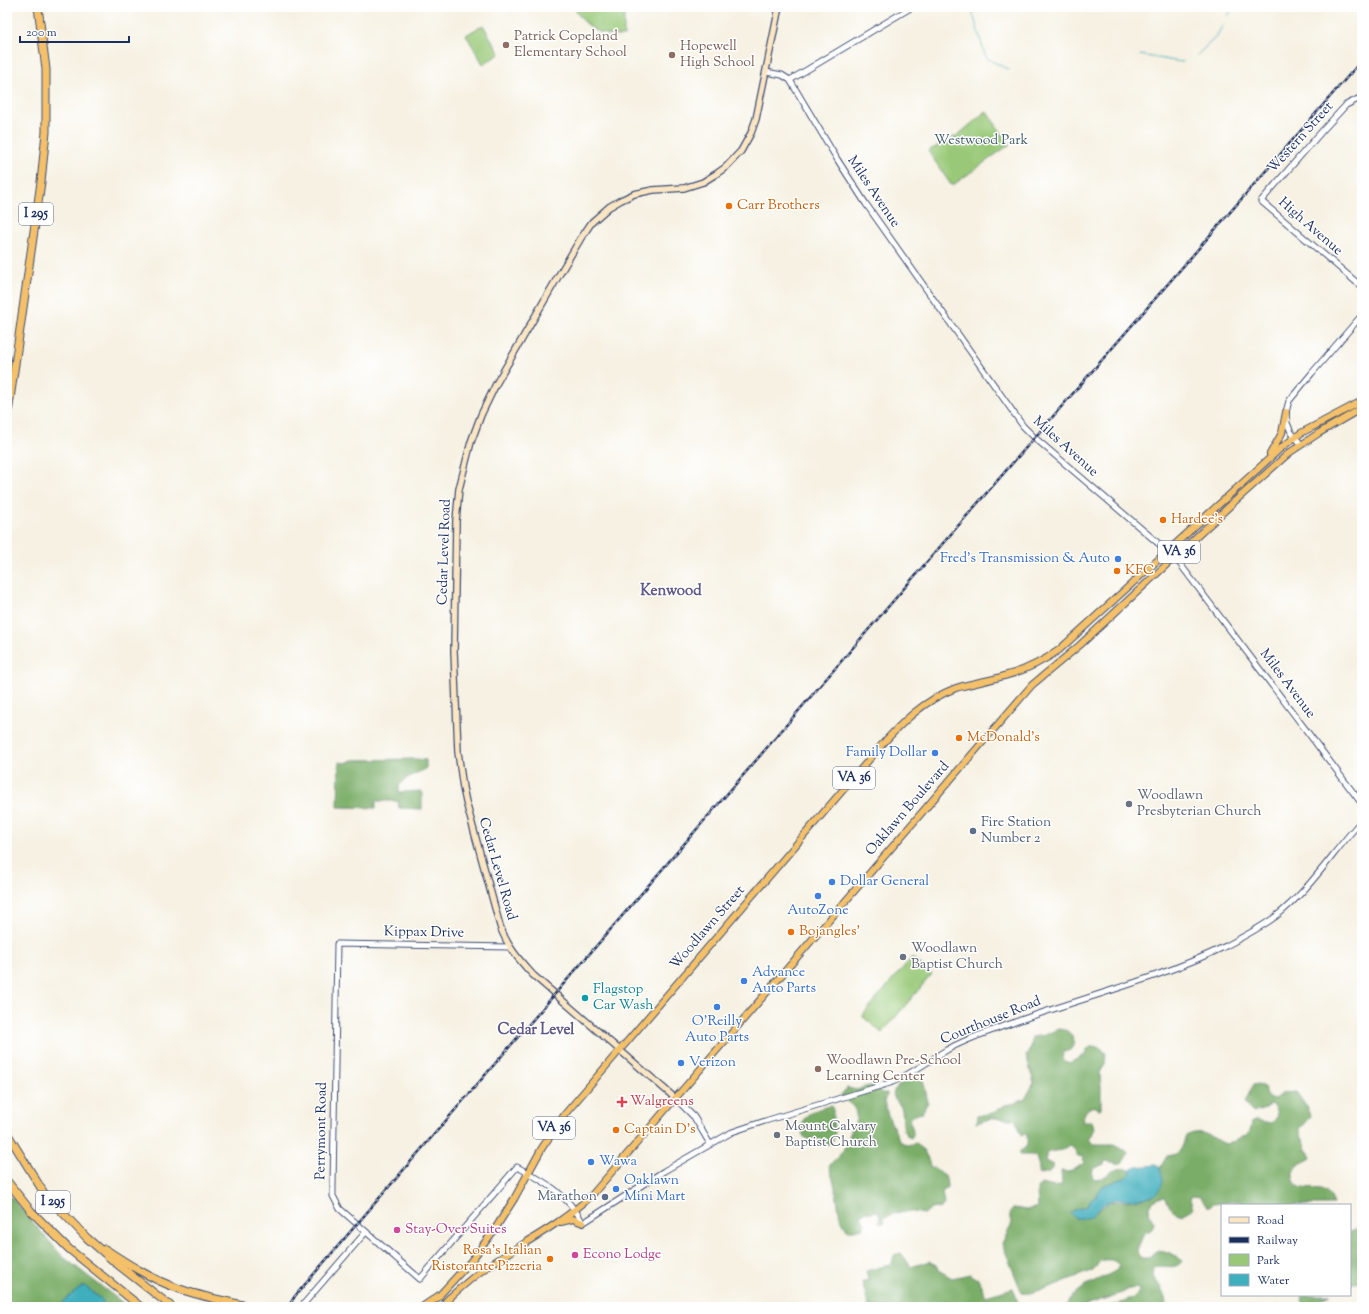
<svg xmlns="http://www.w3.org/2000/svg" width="1369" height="1314" viewBox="0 0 1369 1314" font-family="'Sorts Mill Goudy',serif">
  <rect width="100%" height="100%" fill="#fff"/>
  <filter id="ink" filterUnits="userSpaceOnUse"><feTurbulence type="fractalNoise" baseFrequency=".025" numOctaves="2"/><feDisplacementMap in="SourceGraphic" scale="8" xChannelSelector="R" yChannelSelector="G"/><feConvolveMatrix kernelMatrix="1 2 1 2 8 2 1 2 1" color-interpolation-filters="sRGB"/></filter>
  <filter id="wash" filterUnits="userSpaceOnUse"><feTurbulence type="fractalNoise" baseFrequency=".012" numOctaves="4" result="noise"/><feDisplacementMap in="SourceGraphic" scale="16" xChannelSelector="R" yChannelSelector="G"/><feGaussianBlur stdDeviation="0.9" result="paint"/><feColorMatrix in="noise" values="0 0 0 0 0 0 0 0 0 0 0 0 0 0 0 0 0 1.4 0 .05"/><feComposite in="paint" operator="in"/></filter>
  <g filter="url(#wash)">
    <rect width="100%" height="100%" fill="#f6f1e2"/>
    <!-- green -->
    <g fill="#99c978" stroke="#5a7c6b">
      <path d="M574 7H624V36C602 37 584 27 574 7Z"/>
      <polygon points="483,25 500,54 483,64 466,35"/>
      <polygon points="986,111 1009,143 1009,145 953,185 951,185 928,151 958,135 985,112"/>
      <polygon points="912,957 932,974 882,1033 862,1016"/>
    </g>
    <!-- forest -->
    <g fill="#7aad68" stroke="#4a6e63">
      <path d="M416 759 426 760V768C419 773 407 777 402 782 399 785 399 788 399 792L422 791V809L399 808 398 801H376V808L338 807 339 762 346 763 352 760Z"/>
      <path d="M1058 1029C1069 1029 1070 1033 1075 1043L1070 1050 1064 1052 1062 1057 1065 1061 1069 1063 1085 1055 1087 1049 1093 1046 1101 1048 1106 1054 1105 1064 1100 1073 1101 1087V1108L1098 1110 1094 1106C1085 1109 1085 1113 1082 1121H1092L1094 1129 1089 1139 1093 1144H1113L1128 1152C1122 1168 1121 1163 1105 1161L1104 1164 1093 1169 1092 1176 1096 1180C1110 1177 1113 1164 1130 1170L1131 1173 1127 1177 1103 1186 1097 1195 1092 1198 1086 1207 1075 1210V1218H1085L1098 1211 1108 1202 1136 1200 1152 1197 1161 1174 1160 1168 1167 1156C1182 1154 1181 1149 1186 1136 1204 1127 1209 1138 1226 1144L1235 1142 1240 1137 1246 1135 1250 1132 1252 1122 1256 1120C1260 1120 1265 1124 1268 1123 1280 1122 1278 1109 1271 1104L1265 1109 1253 1113 1245 1102 1253 1085 1258 1084 1265 1088 1267 1096 1271 1099 1277 1098 1283 1093 1296 1092 1306 1106 1311 1117 1300 1129V1133L1311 1158C1307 1161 1302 1162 1298 1165 1295 1167 1292 1173 1293 1176 1296 1193 1311 1187 1321 1189 1329 1192 1332 1198 1334 1205H1245L1238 1201 1213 1204 1210 1207 1206 1206 1201 1197 1192 1196 1190 1199 1193 1209 1182 1215C1167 1210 1172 1208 1165 1197 1151 1198 1144 1210 1154 1222 1153 1229 1151 1231 1144 1233L1137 1250 1139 1256 1142 1258H1149L1153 1253 1158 1250 1177 1256 1182 1261C1176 1271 1163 1264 1154 1267L1153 1277C1161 1286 1166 1295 1166 1307H1108C1118 1303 1135 1301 1139 1291L1137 1288 1129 1289 1122 1293 1089 1304 1083 1307H1067C1072 1286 1101 1280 1117 1270L1119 1265C1114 1259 1108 1259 1100 1261L1093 1271C1078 1274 1033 1297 1022 1293L1002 1243 1011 1226 1012 1221 1010 1218 1009 1214 1014 1208 1026 1210 1038 1207 1037 1189 1041 1184C1049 1186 1055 1188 1062 1185L1061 1171 1069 1172 1084 1163 1083 1157 1078 1156 1073 1147 1069 1145 1062 1150 1047 1152 1045 1161 1053 1165C1051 1174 1046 1173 1038 1174L1039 1167 1036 1157 1032 1155H1019L1020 1151C1029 1147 1027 1143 1027 1134L1022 1135 1015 1119 993 1118 976 1123 977 1116 993 1113 1005 1105 1016 1103 1025 1099 1034 1083 1026 1056 1031 1048 1032 1037 1045 1035Z"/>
      <path d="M919 1075 923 1079 928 1102 922 1113C900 1118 914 1121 913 1135L911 1138C899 1134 905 1116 901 1107 898 1102 891 1098 894 1091 895 1088 907 1079 910 1078 913 1076 916 1076 919 1075Z"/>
      <path d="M875 1085 881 1093H887V1096L884 1101C886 1113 894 1129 900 1141L907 1145 916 1143C923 1150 929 1157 930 1166 941 1172 947 1173 947 1188L942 1192 944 1204 940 1209C933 1207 930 1209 924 1214 917 1213 908 1210 901 1212 895 1213 890 1216 884 1217L883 1219 884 1223 880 1224 879 1222 880 1216 878 1211 863 1213 861 1217 865 1223 863 1228 848 1231C837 1218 839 1204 835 1188 834 1181 831 1174 829 1166 833 1161 838 1158 842 1152 846 1146 849 1136 852 1129 852 1125 855 1124 856 1120 858 1107 849 1102 840 1096L847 1088 857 1090 864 1087Z"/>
      <path d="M829 1106H831C835 1111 832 1114 833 1119 833 1130 839 1135 829 1144H826L821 1139H806C802 1135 802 1132 802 1127 802 1113 818 1109 829 1106Z"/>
      <path d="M7 1192 62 1256 128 1307H113L111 1305H108L107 1307H104C104 1297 91 1291 83 1286L66 1299 60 1307H7Z"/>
      <polygon points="1362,1210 1362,1281 1350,1286 1350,1231 1359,1228 1355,1212"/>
      <polygon points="901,1253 911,1267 929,1261 937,1265 940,1271 952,1278 970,1274 978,1279 986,1296 1013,1288 1018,1302 1006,1307 869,1307 862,1282 868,1280 866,1271 892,1264 894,1255"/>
      <polygon points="1305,1295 1330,1295 1304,1306 1301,1297"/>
    </g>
    <!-- water -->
    <g fill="#40afbd" stroke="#2e6f8e">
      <path d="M1156 1165 1160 1168C1161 1172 1162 1176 1163 1180 1163 1183 1161 1187 1160 1189 1149 1206 1122 1195 1107 1202 1093 1210 1097 1221 1075 1218L1071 1213 1075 1210 1086 1207 1092 1198 1097 1195 1103 1186 1127 1177 1131 1173 1130 1170 1136 1167Z"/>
      <polygon points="83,1286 86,1287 101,1299 103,1302 104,1307 60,1307 66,1299"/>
    </g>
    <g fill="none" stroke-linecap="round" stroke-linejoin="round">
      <!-- stream -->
      <g stroke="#40afbd" stroke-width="1">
        <polyline points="971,7 985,55 988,59 1009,70"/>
        <polyline points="1228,16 1233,7"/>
        <polyline points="1140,55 1175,61 1183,62"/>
        <polyline points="1197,55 1216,37 1223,25"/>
      </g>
    </g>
  </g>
  <g filter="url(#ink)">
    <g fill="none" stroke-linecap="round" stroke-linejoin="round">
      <defs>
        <g id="tertiary">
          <polyline points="766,72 782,75 790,80 837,159 866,204 1023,426 1035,438 1165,549 1177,560 1362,804"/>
          <polyline points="790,80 912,7"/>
          <polyline points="1362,97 1346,105 1323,130 1261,201 1362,287"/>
          <polyline points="1301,444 1291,432 1287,423 1286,412 1289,401 1312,373 1362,315"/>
          <path d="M510 947 337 944 333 1186V1196L340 1209 420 1279 517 1167C546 1182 567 1194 583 1223L664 1171 732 1132 765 1121 890 1083C910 1075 927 1062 945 1051 966 1038 992 1031 1015 1022 1085 997 1159 979 1226 946 1243 937 1260 928 1275 917 1310 890 1333 852 1362 820"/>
          <polyline points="675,1098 694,1117 710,1144"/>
          <polyline points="301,1307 365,1233"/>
        </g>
        <path id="secondary" d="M675 1098 533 975C519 960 507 946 500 926L466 802 463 788 458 752 454 651 456 521 459 489 471 442 481 415 496 384 559 275 581 238 592 222 609 207 621 200 634 194 653 190 684 188 703 182 716 174 726 167 741 151 751 133 756 119 779 7"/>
        <g id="trunk">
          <polyline points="1270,454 1282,433 1286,412"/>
          <polyline points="561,1222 573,1219 583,1223"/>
          <path d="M436 1299 471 1261 495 1229 514 1199 542 1148 565 1114 879 748C901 723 924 700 956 688 972 683 988 681 1004 676 1024 671 1042 662 1059 650L1282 447 1301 433 1362 401"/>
          <path d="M446 1301C459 1289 472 1277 487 1267 521 1244 560 1225 591 1196L1032 685 1080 645 1235 501 1289 453 1319 433 1362 408"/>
        </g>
        <g id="motorway">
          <polyline points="7,420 41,182 46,132 46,69 38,7"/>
          <polyline points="7,1133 44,1193 87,1238 117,1264 172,1307"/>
          <polyline points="7,1181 31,1211 69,1249 141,1307"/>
          <path d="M105 1249C128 1264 151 1279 177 1288 201 1297 227 1301 252 1307"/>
          <polyline points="423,1307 439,1296"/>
          <polyline points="443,1307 450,1298"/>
        </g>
      </defs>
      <!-- tertiary casing -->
      <use href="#tertiary" stroke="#3c4c72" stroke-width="7"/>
      <!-- secondary casing -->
      <use href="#secondary" stroke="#3c4c72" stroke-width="8"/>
      <!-- trunk casing -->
      <use href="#trunk" stroke="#3c4c72" stroke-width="8"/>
      <!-- motorway casing -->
      <use href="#motorway" stroke="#3c4c72" stroke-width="9"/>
      <!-- tertiary -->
      <use href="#tertiary" stroke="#fff" stroke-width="5"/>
      <!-- secondary -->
      <use href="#secondary" stroke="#fbe6c4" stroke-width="5.5"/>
      <!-- trunk -->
      <use href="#trunk" stroke="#f4c16b" stroke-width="6"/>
      <!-- motorway -->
      <use href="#motorway" stroke="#f4c16b" stroke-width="7"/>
      <defs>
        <polyline id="rail" points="288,1307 295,1296 925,564 1362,60"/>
      </defs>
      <!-- rail casing -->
      <use href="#rail" stroke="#1b2f5e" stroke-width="2.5"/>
      <!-- rail -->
      <use href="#rail" stroke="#fff" stroke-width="1" stroke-dasharray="3" stroke-linecap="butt"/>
    </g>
  </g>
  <!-- markers -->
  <g fill="#8d6e63" stroke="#fff" stroke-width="1.5">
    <circle cx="506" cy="45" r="4"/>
    <circle cx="672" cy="55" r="4"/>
    <circle cx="818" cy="1069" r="4"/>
  </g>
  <g fill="#e8710a" stroke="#fff" stroke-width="1.5">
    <circle cx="729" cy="206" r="4"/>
    <circle cx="1163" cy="520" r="4"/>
    <circle cx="1117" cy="571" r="4"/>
    <circle cx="959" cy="738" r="4"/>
    <circle cx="791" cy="932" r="4"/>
    <circle cx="616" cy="1130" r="4"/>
    <circle cx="550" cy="1259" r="4"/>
  </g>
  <g fill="#3f7fe0" stroke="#fff" stroke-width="1.5">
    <circle cx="1118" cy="559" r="4"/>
    <circle cx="935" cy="753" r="4"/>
    <circle cx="832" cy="882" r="4"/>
    <circle cx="818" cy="896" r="4"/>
    <circle cx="744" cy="981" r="4"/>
    <circle cx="717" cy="1007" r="4"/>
    <circle cx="681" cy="1063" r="4"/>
    <circle cx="591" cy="1162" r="4"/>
    <circle cx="616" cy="1189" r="4"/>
  </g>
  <g fill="#6b7280" stroke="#fff" stroke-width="1.5">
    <circle cx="1129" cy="804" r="4"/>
    <circle cx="903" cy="957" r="4"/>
    <circle cx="777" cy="1135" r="4"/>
  </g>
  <g fill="#5c6f8a" stroke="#fff" stroke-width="1.5">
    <circle cx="973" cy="831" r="4"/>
    <circle cx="605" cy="1197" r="4"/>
  </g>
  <circle fill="#0f9aa8" stroke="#fff" stroke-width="1.5" cx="585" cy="998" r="4"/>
  <path fill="#e0444e" stroke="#fff" stroke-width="1.5" d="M620 1096h4v4h4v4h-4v4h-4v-4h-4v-4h4z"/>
  <g fill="#d1479c" stroke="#fff" stroke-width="1.5">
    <circle cx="397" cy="1230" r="4"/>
    <circle cx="575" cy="1255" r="4"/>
  </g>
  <g text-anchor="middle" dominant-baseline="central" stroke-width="3" stroke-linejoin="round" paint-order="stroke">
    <!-- shield labels -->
    <g fill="#fff" stroke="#5f6d8e" stroke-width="1">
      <rect x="19" y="203" width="34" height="22" rx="3"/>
      <rect x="1158" y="541" width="42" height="22" rx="3"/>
      <rect x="833" y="767" width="42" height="22" rx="3"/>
      <rect x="533" y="1117" width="42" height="22" rx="3"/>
      <rect x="36" y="1191" width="34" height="22" rx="3"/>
    </g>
    <g font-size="13" font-weight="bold" fill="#1b2f5e">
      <text x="36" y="214">I 295</text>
      <text x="1179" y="552">VA 36</text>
      <text x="854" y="778">VA 36</text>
      <text x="554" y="1128">VA 36</text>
      <text x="53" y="1202">I 295</text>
    </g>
    <!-- education labels -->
    <g font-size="14" fill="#785e54" stroke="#fff" text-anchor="start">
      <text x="514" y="37">Patrick Copeland<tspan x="514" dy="16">Elementary School</tspan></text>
      <text x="680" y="47">Hopewell<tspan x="680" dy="16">High School</tspan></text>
      <text x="826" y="1061">Woodlawn Pre-School<tspan x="826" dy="16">Learning Center</tspan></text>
    </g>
    <!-- street labels -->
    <g font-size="14" fill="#1b2f5e" stroke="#fff">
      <text transform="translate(1301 138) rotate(-48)">Western Street</text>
      <text transform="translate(873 192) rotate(56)">Miles Avenue</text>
      <text transform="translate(1310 227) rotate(41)">High Avenue</text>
      <text transform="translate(1065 447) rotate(42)">Miles Avenue</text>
      <text transform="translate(445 552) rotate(-88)">Cedar Level Road</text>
      <text transform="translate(1287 684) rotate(53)">Miles Avenue</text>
      <text transform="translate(908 809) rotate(-49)">Oaklawn Boulevard</text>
      <text transform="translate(497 869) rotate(74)">Cedar Level Road</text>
      <text transform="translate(708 928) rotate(-49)">Woodlawn Street</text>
      <text transform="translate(424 933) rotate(1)">Kippax Drive</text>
      <text transform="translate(991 1021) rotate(-22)">Courthouse Road</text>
      <text transform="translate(322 1131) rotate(-89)">Perrymont Road</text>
    </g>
    <!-- park labels -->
    <g font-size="14" fill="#415d66" stroke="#fff">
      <text x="981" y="141">Westwood Park</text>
    </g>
    <!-- food labels -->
    <g font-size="14" fill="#c56008" stroke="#fff" text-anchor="start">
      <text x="737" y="206">Carr Brothers</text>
      <text x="1171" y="520">Hardee's</text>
      <text x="1125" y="571">KFC</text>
      <text x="967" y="738">McDonald's</text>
      <text x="799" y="932">Bojangles'</text>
      <text x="624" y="1130">Captain D's</text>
      <text x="542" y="1251" text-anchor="end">Rosa's Italian<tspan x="542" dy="16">Ristorante Pizzeria</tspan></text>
    </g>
    <!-- shop labels -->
    <g font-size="14" fill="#366cbe" stroke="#fff" text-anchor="start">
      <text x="1110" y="559" text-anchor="end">Fred's Transmission &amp; Auto</text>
      <text x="927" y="753" text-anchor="end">Family Dollar</text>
      <text x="840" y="882">Dollar General</text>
      <text x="818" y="911" text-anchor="middle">AutoZone</text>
      <text x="752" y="973">Advance<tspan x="752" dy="16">Auto Parts</tspan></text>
      <text x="717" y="1022" text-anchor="middle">O'Reilly<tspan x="717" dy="16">Auto Parts</tspan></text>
      <text x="689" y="1063">Verizon</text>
      <text x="599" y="1162">Wawa</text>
      <text x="624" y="1181">Oaklawn<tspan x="624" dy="16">Mini Mart</tspan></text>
    </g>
    <!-- worship labels -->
    <g font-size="14" fill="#5b616d" stroke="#fff" text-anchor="start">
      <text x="1137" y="796">Woodlawn<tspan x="1137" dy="16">Presbyterian Church</tspan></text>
      <text x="911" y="949">Woodlawn<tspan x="911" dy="16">Baptist Church</tspan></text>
      <text x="785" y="1127">Mount Calvary<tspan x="785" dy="16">Baptist Church</tspan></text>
    </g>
    <!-- service labels -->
    <g font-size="14" fill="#4e5e75" stroke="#fff" text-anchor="start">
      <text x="981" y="823">Fire Station<tspan x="981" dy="16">Number 2</tspan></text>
      <text x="597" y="1197" text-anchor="end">Marathon</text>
    </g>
    <!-- culture labels -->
    <g font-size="14" fill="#0d838f" stroke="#fff" text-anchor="start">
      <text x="593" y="990">Flagstop<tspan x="593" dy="16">Car Wash</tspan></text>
    </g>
    <!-- health labels -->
    <g font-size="14" fill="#be3a42" stroke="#fff" text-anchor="start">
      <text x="630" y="1102">Walgreens</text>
    </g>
    <!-- hotel labels -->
    <g font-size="14" fill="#b23c85" stroke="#fff" text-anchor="start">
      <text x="405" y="1230">Stay-Over Suites</text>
      <text x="583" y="1255">Econo Lodge</text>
    </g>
    <!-- neighbourhood labels -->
    <g font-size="15" font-weight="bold" fill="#605887" stroke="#fff">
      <text x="671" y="591">Kenwood</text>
      <text x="536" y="1030">Cedar Level</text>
    </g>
  </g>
  <!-- margin -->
  <rect width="1369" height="1314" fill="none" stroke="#fff" stroke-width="24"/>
  <!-- legend -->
  <rect x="1221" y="1204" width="130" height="92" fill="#ffffff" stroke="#a4acbf"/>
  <rect x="1229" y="1217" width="20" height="6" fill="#fbe6c4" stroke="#a4acbf"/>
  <text x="1257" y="1224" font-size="12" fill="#1b2f5e">Road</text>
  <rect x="1229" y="1237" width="20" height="6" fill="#1b2f5e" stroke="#a4acbf"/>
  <text x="1257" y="1244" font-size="12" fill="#1b2f5e">Railway</text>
  <rect x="1229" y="1254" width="20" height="12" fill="#99c978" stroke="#a4acbf"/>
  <text x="1257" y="1264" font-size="12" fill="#1b2f5e">Park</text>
  <rect x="1229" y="1274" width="20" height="12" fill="#40afbd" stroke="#a4acbf"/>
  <text x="1257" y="1284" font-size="12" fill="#1b2f5e">Water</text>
  <!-- scale -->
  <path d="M20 36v6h109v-6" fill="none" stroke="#1b2f5e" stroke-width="2"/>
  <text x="26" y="36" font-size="12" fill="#1b2f5e" stroke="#ffffff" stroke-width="3" paint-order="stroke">200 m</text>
</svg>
